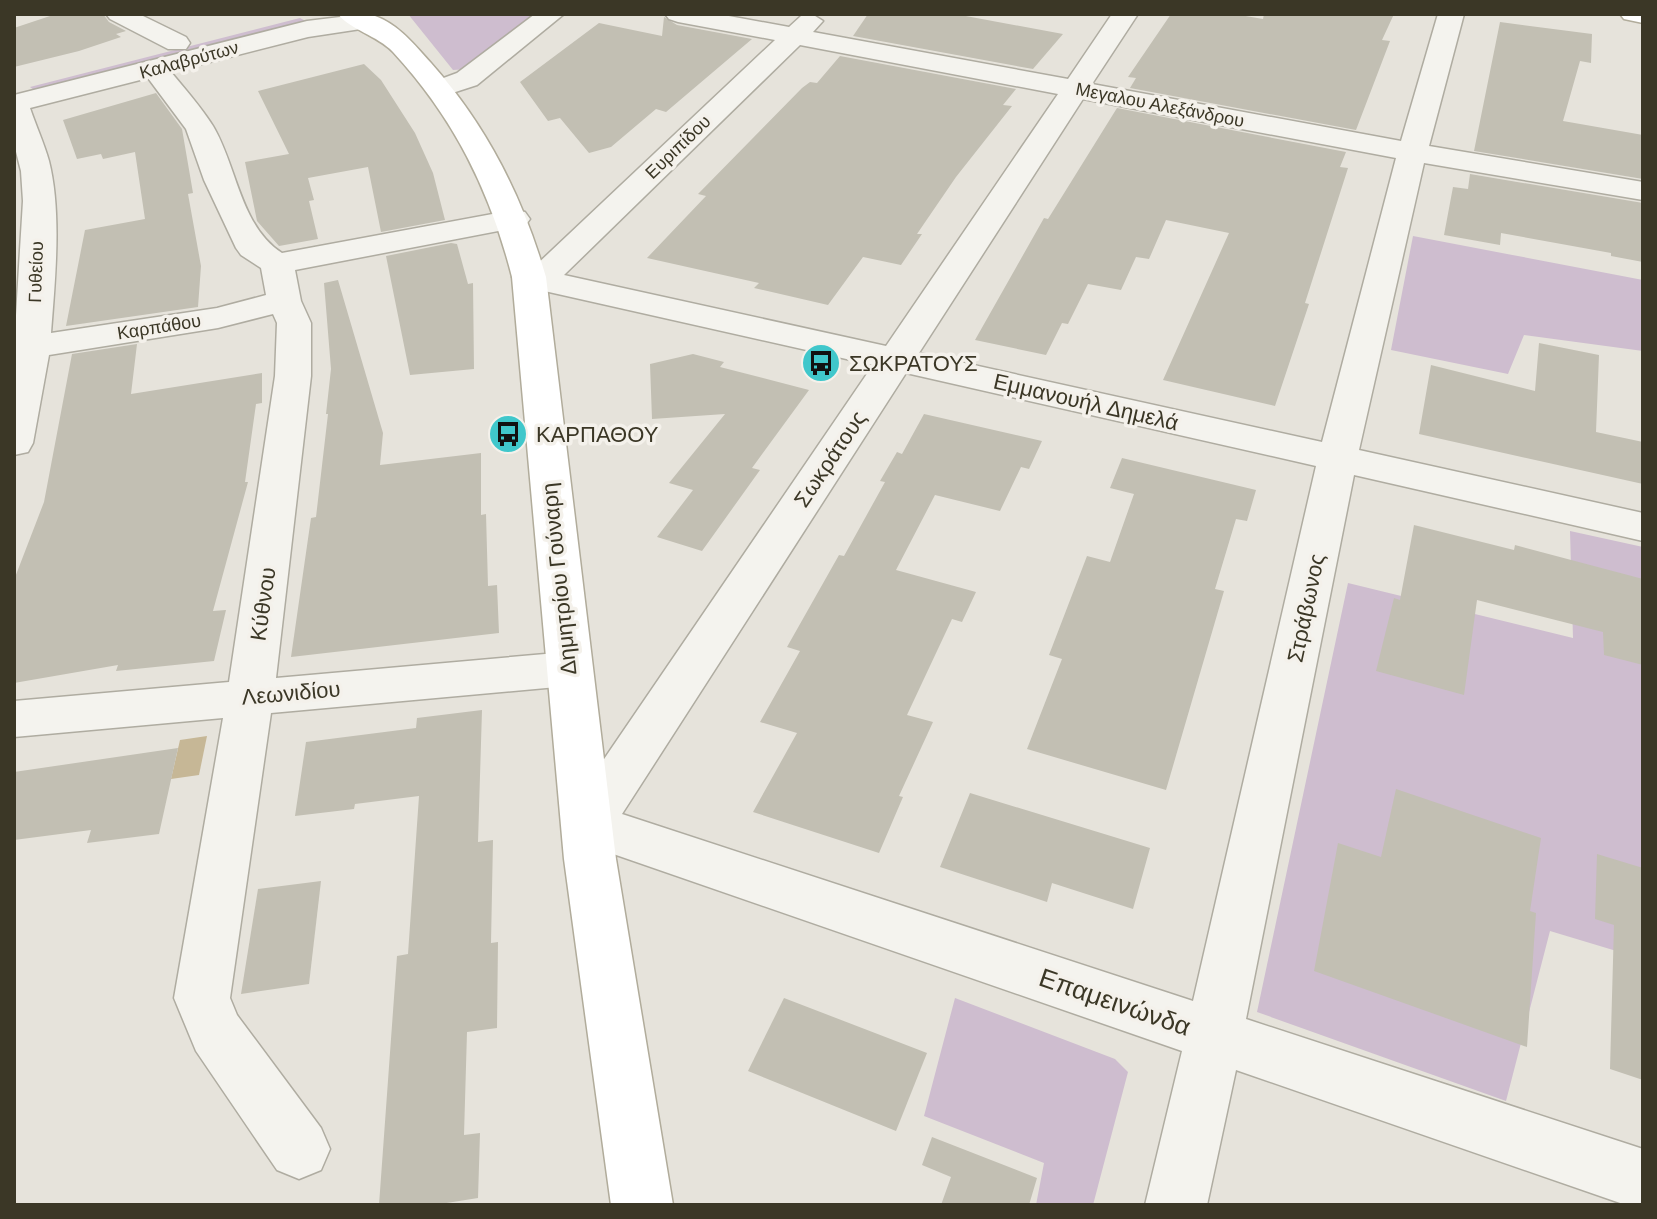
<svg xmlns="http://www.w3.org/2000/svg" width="1657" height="1219" viewBox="0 0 1657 1219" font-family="Helvetica,sans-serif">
  <rect width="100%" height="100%" fill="#e6e3db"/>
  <!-- green -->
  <g fill="#cebdcf">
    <polygon points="408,14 547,14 468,69 453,70"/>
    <polygon points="300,18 309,23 34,90 30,87"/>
    <polygon points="1413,236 1643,280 1643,351 1524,335 1508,374 1391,350"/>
    <polygon points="1570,531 1643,547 1643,959 1550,931 1506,1101 1257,1012 1348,583 1573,638"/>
    <polygon points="955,998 1115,1059 1128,1072 1093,1205 1036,1205 1044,1163 924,1116"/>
  </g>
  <!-- water -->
  <polygon fill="#c6b796" points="207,736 199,775 171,779 180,740"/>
  <!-- building -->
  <g fill="#c2bfb3">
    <polygon points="56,14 103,14 109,22 126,31 116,34 121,37 79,51 14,67 14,28"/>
    <polygon points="868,14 955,14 1063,34 1033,69 853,36"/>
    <polygon points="1171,14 1234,14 1263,19 1264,14 1394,14 1382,40 1390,41 1356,130 1130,88 1136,78 1128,77"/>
    <polygon points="664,17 677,25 752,39 666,112 656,109 611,147 589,153 560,118 548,121 520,82 599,23 662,36"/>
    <polygon points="1500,22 1592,34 1591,63 1580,61 1563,121 1643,135 1643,179 1474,151"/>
    <polygon points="840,56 1016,89 1003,105 1012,106 956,177 917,234 922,234 901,265 863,257 828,305 754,288 759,283 647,258 706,196 698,194 802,88 810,82 817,83"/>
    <polygon points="364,64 381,80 415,133 433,173 445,220 381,232 368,167 308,178 314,200 309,201 318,239 279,246 257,221 245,162 289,154 258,91"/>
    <polygon points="156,93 182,129 193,193 188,194 201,266 198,307 66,326 85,230 145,219 135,152 103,159 101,154 77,159 63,120"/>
    <polygon points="1117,108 1346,152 1340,167 1348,168 1305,303 1309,304 1275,406 1163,380 1229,233 1166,220 1149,259 1136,257 1121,290 1088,284 1068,324 1062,323 1046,355 975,340 1044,218 1048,219"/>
    <polygon points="1470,174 1643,203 1643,262 1611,256 1611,253 1501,233 1500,245 1444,235 1453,187 1468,189"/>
    <polygon points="451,243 457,244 468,284 473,283 474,369 410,375 386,256"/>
    <polygon points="338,280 383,433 380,465 481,453 481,515 486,514 488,586 497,585 499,633 291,657 311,518 316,517 328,414 326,414 331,369 324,283"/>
    <polygon points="1539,343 1599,355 1596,432 1643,442 1643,484 1419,434 1431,365 1535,391"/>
    <polygon points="137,344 131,394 262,373 262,403 256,404 245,482 248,482 213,611 226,610 214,661 116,671 118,665 14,683 14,580 44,502 72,354"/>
    <polygon points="693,354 724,362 720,367 809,390 752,468 760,470 702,551 657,537 693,490 669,483 725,414 652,419 650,364"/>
    <polygon points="924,414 1042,441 1029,469 1021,467 1000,511 935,495 896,570 976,592 962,622 952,619 907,715 933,722 899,796 903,797 879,853 753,812 797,733 760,722 800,651 787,647 839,555 844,556 885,482 880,481 897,452 902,454"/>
    <polygon points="1122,458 1256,490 1247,521 1236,519 1215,589 1224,591 1166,790 1027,749 1062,659 1049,655 1087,556 1110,562 1134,494 1110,488"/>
    <polygon points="1414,525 1514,550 1515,545 1643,579 1643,665 1604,655 1603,632 1477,600 1464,695 1376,671 1394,598 1400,600"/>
    <polygon points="482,710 478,842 493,840 491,943 498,942 497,1028 467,1032 464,1135 480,1133 478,1198 434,1205 379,1205 397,956 408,954 419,796 355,804 354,809 295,816 306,742 416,728 417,718"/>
    <polygon points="178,748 159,834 87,843 91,830 14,840 14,772"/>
    <polygon points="1396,789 1541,838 1530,911 1536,913 1527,1047 1314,971 1338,843 1381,857"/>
    <polygon points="970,793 1150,848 1133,909 1052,883 1047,902 940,867"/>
    <polygon points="1597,854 1643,868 1643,1080 1610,1069 1614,925 1595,919"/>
    <polygon points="321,881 309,984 241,994 258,889"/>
    <polygon points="784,998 927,1053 896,1131 748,1071"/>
    <polygon points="932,1137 1037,1178 1029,1205 941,1205 951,1177 922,1165"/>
  </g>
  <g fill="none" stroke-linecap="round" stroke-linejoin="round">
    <defs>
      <g id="minor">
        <polygon points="106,14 139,14 186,37 190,43 186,49 168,49 110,19"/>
        <path d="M365 14 374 17 378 22 374 27 308 37 171 72C185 89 201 107 213 126 237 166 240 226 282 253L514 210 525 212 530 219 525 226 514 228 295 270 301 301 311 323V376L276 678 568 652 584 657 591 669 584 681 568 686 271 713 230 998 237 1015 321 1128 330 1149 321 1170 299 1179 277 1170 196 1051 174 998 223 718 14 737V701L229 682 275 376 277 323 273 314 218 328 49 355 33 443 28 452 14 455V348L23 201 21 171 14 144V95L307 21ZM148 78 186 129 204 180 236 248 241 255 261 268 266 295 217 308 51 333C55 281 62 212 49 161 44 143 36 126 30 108Z"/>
        <polygon points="535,14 564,14 477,85 440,97 430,95 426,89 430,83 457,73"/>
        <path d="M665 14H718L789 27 801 16 812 14 823 21 813 32 1068 79 1112 14H1138L1092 84 1401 141 1438 14H1464L1429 146 1643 182V200L1424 163 1359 450 1643 513V541L1354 475 1246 1019 1643 1149V1205H1626L1236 1070 1207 1205H1145L1182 1051 570 839 563 824 570 809 873 365 540 290 517 284 512 277 517 270 533 268 775 40 678 22 669 19ZM800 45 1058 94 886 346 564 275ZM1083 99 1396 158 1322 442 919 353ZM906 373 1316 466 1193 1001 622 814Z"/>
      </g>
      <g id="major">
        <path d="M338 14C350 14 364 12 375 16 399 25 414 44 431 63 487 126 522 196 546 277L616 859 673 1205H611L564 859 512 277C490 191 454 118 393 52 378 36 349 29 338 14Z"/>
        <polygon points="1620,14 1643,14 1643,23 1624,19"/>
      </g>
    </defs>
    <!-- minor casing -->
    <use href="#minor" stroke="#afaca1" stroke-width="3"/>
    <!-- major casing -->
    <use href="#major" stroke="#b1ac9b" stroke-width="3"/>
    <!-- minor -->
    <use href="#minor" fill="#f4f3ee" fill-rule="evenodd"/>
    <!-- major -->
    <use href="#major" fill="#fff" fill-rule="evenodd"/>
  </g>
  <!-- icons -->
  <defs>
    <symbol id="bus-disc" viewBox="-11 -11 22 22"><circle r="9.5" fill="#40c7cb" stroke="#f4f1eb"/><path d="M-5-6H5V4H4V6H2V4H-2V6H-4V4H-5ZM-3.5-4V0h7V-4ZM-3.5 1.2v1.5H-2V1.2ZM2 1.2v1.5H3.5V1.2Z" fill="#111"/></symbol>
  </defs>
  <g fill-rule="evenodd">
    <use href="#bus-disc" x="799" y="341" width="44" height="44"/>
    <use href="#bus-disc" x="486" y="412" width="44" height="44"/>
  </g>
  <g text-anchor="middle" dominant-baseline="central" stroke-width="7" stroke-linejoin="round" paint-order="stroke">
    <!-- far-street labels -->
    <g font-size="18" fill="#3b3726" stroke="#f4f1eb">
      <text transform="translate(189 60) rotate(-15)">Καλαβρύτων</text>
      <text transform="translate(1160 105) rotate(11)">Μεγαλου Αλεξάνδρου</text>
      <text transform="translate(678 147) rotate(-44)">Ευριπίδου</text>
      <text transform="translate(36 272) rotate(-88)">Γυθείου</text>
      <text transform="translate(159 327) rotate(-9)">Καρπάθου</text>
    </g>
    <!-- poi labels -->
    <g font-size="22" fill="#3b3726" stroke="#f4f1eb" text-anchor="start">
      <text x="849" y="363">ΣΩΚΡΑΤΟΥΣ</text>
      <text x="536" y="434">ΚΑΡΠΑΘΟΥ</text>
    </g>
    <!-- street labels -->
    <g font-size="22" fill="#3b3726" stroke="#f4f1eb">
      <text transform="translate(1086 402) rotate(13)">Εμμανουήλ Δημελά</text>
      <text transform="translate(830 459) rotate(-56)">Σωκράτους</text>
      <text transform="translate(559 579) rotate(-96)">Δημητρίου Γούναρη</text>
      <text transform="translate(263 604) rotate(-82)">Κύθνου</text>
      <text transform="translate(1306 608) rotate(-78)">Στράβωνος</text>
      <text transform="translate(291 693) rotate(-5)">Λεωνιδίου</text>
    </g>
    <!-- near-street labels -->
    <g font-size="26" fill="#3b3726" stroke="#f4f1eb">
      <text transform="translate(1115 1002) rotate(19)">Επαμεινώνδα</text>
    </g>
  </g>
  <!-- border -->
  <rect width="1657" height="1219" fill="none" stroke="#3b3726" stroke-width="32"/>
</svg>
